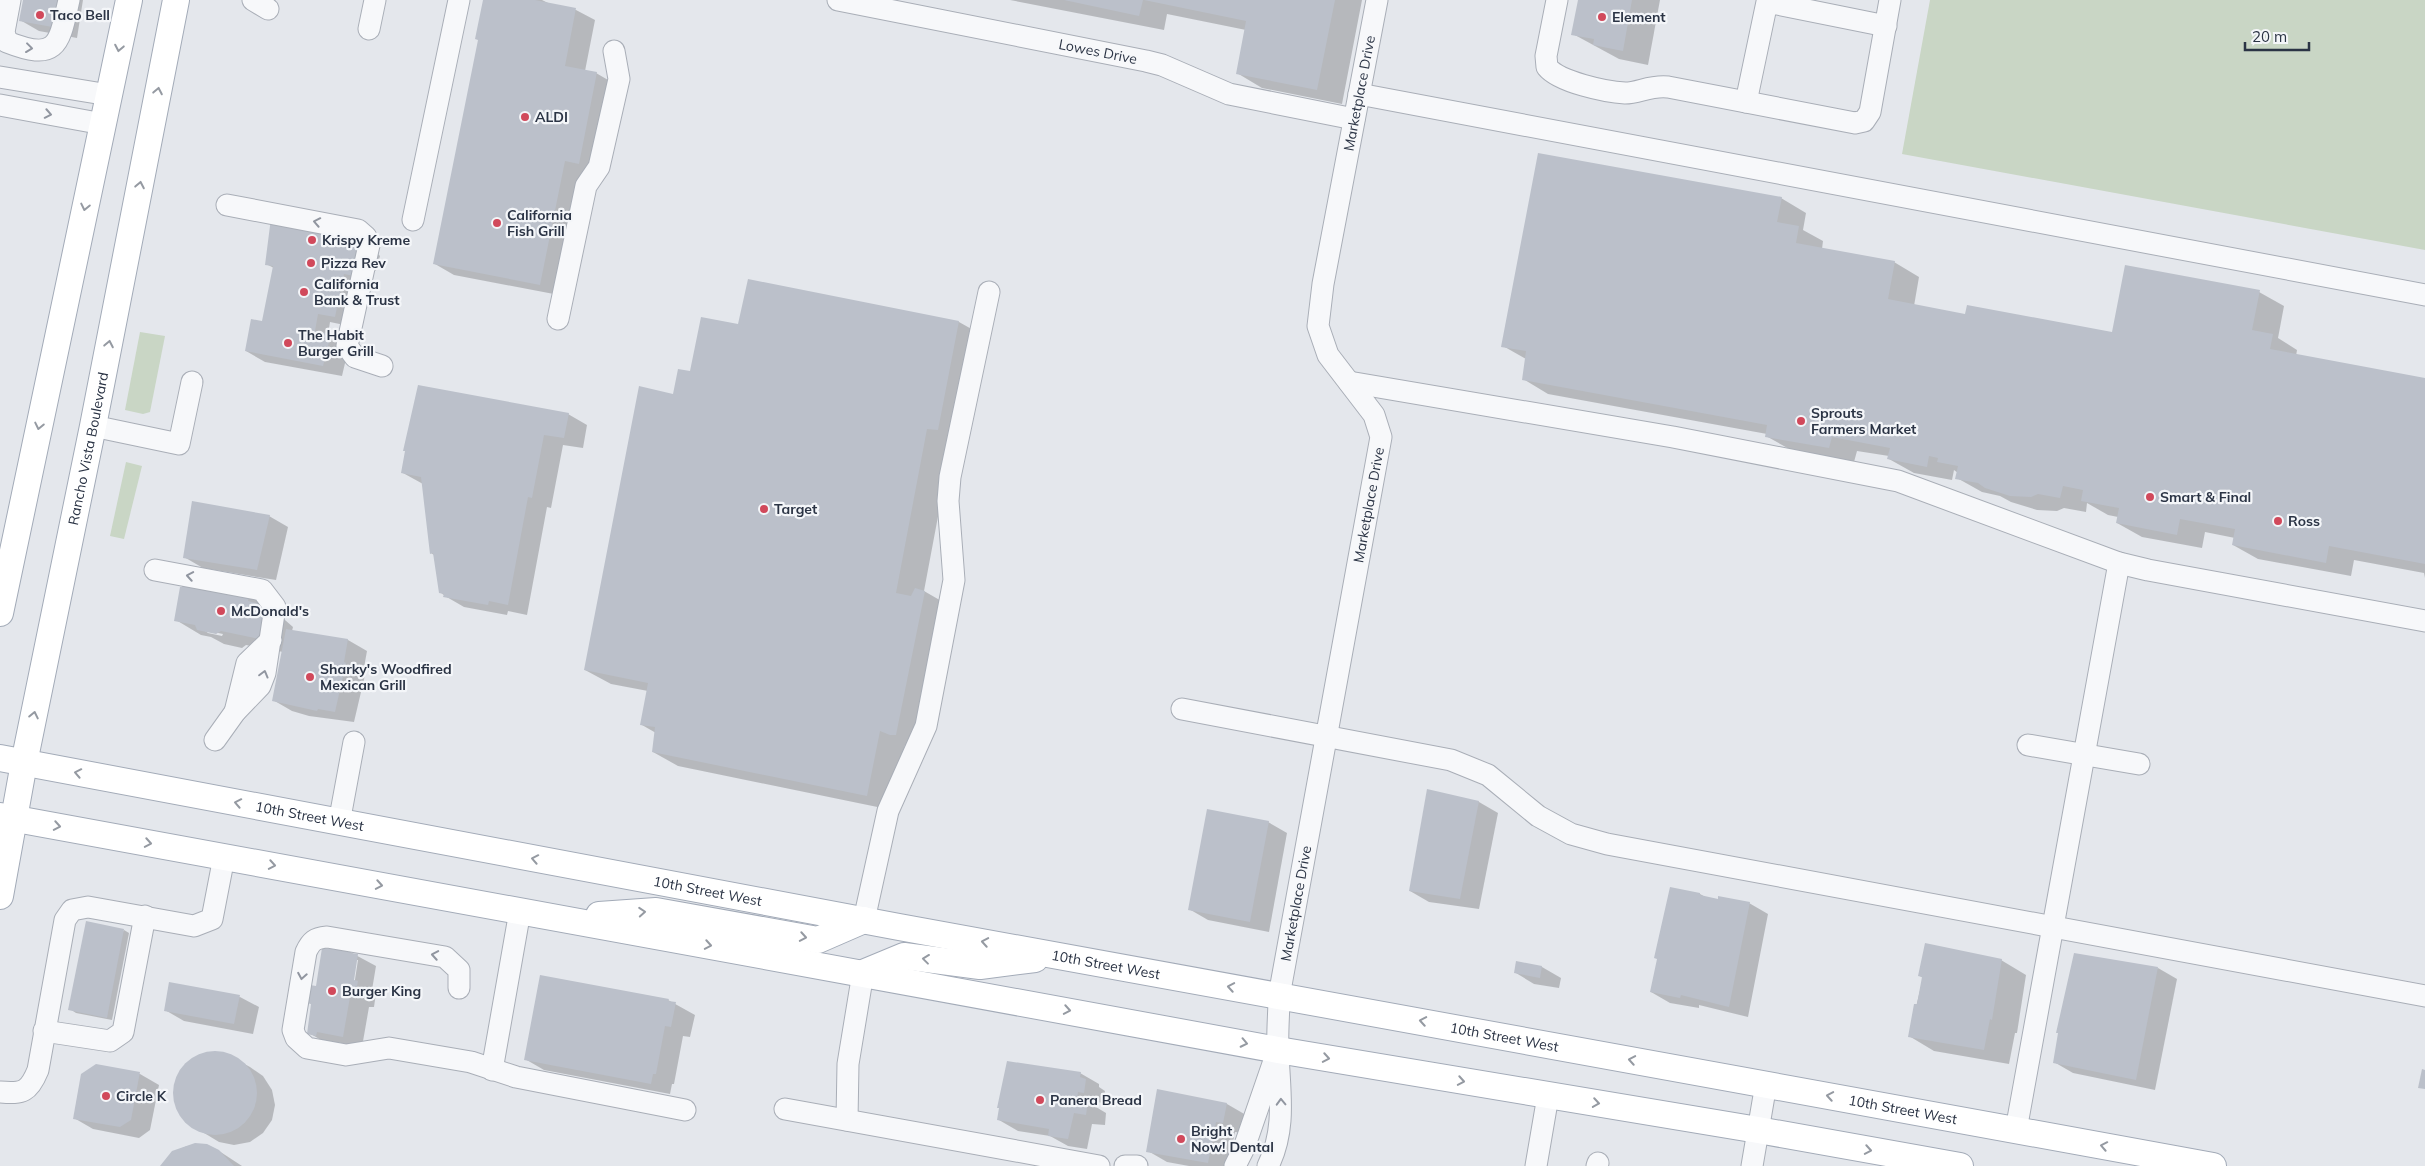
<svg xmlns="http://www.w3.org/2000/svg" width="2425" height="1166" viewBox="0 0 2425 1166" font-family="Mulish,sans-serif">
  <rect width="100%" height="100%" fill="#e4e7ec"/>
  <!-- green -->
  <g fill="#c9d6c5">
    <polygon points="1930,0 2425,0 2425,250 1902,154"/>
    <polygon points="140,332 165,336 150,412 143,414 125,410"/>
    <polygon points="126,462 142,466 124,539 110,536"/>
  </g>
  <!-- shadow -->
  <g fill="#0003" fill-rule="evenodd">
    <polygon points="24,0 83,0 77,38 39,31 20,20"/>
    <polygon points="484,0 542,0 550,4 576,10 595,20 585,71 596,73 615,84 559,295 454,275 435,264 479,40"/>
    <polygon points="1010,0 1362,0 1342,104 1262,88 1237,73 1246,30 1167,14 1164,30"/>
    <polygon points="1579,0 1660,0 1648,65 1619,59 1573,34"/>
    <polygon points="1781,198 1806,213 1803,230 1823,241 1822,249 1894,262 1919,277 1914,306 1966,315 2113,333 2259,292 2284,306 2278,338 2297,350 2296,356 2425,379 2425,578 2424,573 2354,560 2351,576 2258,559 2233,545 2235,538 2205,532 2202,548 2142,537 2117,523 2118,517 2108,515 2087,503 2086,512 2064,508 2057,511 2037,510 2011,502 2000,496 1982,492 1957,478 1958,473 1954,470 1952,480 1914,473 1889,459 1889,456 1857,451 1854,462 1791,450 1766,436 1767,434 1548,394 1523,379 1526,359 1503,346"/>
    <polygon points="272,219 373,249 380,256 376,271 369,270 354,327 330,322 328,335 349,346 342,376 265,362 246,351 269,323 274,268 266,264"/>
    <polygon points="959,322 984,336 952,442 924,591 950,606 916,749 905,745 892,810 678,766 653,752 656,733 642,725 648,691 611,684 585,670 674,395 690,373 739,325"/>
    <polygon points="568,414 587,425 583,448 563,445 551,508 547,507 527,615 508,611 507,615 464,607 445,596 440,592 434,555 431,553 423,484 403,473"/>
    <polygon points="269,516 288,527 276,580 203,568 184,557"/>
    <path d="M249 593 285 620 293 627 292 631 348 640 367 651 363 673 365 675 354 722 309 716 292 711 273 700 283 652 246 645 242 648 224 644 211 637 201 635 176 620ZM204 630 223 634 222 636 208 633Z"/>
    <polygon points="1428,791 1479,802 1498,813 1479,909 1429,902 1410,891"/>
    <polygon points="1268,822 1287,833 1269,932 1208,920 1189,909"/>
    <polygon points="1700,894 1707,898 1749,903 1768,914 1748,1017 1699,1005 1699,1008 1670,1003 1651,992"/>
    <polygon points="124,930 129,933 112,1020 76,1013 70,1009"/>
    <path d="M350 952 376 966 372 990 376 993 374 1007H369L362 1047 336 1042 328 1044 309 1033 313 1005 308 1002 317 987ZM356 960H358L354 986H351Z"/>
    <polygon points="2001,960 2026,975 2017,1033 2015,1033 2009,1064 1934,1051 1909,1036 1923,978 1920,976"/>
    <polygon points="1517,962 1542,967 1561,978 1559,988 1534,984 1516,973"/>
    <polygon points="2158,968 2177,979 2155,1090 2073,1073 2054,1062 2060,1033"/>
    <polygon points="240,997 259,1007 253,1034 184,1021 165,1010"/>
    <polygon points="668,1000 695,1015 690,1037 683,1036 674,1084 672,1084 670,1094 544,1070 525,1059"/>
    <polygon points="215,1053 230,1056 250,1067 263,1076 272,1090 275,1105 272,1120 263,1133 250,1142 234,1145 219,1142 186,1122 177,1109 174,1093 177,1078 186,1064 199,1056"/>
    <polygon points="96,1065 140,1074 159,1085 150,1130 139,1138 93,1129 74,1118"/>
    <polygon points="1080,1073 1099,1084 1099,1087 1105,1091 1103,1103 1097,1102 1096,1107 1106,1113 1105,1125 1092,1124 1087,1149 1068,1146 1050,1136 1018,1131 999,1120"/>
    <polygon points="1158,1090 1227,1104 1246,1115 1242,1133 1235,1132 1228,1166 1189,1166 1167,1162 1148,1151"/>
    <polygon points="203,1145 219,1151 242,1166 161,1166 173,1152 187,1146"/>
  </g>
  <!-- building -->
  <g fill="#bbc0ca">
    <polygon points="23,0 62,0 58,28 19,21"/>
    <polygon points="483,0 535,0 576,8 565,66 597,72 579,164 565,161 540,285 433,264 478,40 475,39"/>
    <polygon points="1064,0 1143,0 1139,16"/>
    <polygon points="1144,0 1335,0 1317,90 1236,74 1246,21"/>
    <polygon points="1578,0 1632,0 1623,51 1593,45 1594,39 1571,35"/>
    <polygon points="1538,153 1782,197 1777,222 1799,226 1796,243 1895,261 1888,299 1965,314 1967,305 2112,332 2125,265 2260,290 2252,330 2273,334 2270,349 2425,378 2425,564 2329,546 2326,563 2232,545 2235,529 2180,519 2177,535 2116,523 2119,508 2081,501 2083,490 2063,486 2060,498 2038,494 2031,497 2010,496 1985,488 1978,483 1955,479 1958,466 1937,462 1938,458 1929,456 1927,467 1887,459 1890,448 1832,437 1829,448 1765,437 1767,425 1522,380 1526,351 1501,347"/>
    <polygon points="271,218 354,236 361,244 354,276 344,274 335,317 318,314 315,331 331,334 323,366 245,351 251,319 262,321 273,266 265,265"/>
    <polygon points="748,279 959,321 938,430 927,429 896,593 911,596 915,588 925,591 896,735 890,735 880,731 867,796 652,752 655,727 640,725 648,683 584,670 639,386 673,394 678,369 690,371 701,317 738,324"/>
    <polygon points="418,385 569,413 564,438 544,435 532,498 528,497 508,605 489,601 488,605 443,597 444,594 439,593 433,553 430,554 421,477 401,473 405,451 403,451"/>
    <polygon points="192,501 270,515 257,570 183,558"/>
    <polygon points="183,585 250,591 248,601 260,604 264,611 259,639 221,631 216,634 197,630 195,625 174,621 180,587 182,587"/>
    <polygon points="286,629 348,639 344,662 346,663 335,712 318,709 317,711 272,701"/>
    <polygon points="1427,789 1479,801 1460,899 1409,891"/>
    <polygon points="1207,809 1269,821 1250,922 1188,910"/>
    <polygon points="1670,887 1700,893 1700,895 1718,899 1718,896 1750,902 1729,1007 1681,995 1680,998 1650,992 1657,959 1654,958"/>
    <polygon points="86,921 124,929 107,1018 68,1010"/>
    <polygon points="1925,943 2002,959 1992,1020 1990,1019 1984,1050 1908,1037 1914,1004 1917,1004 1922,977 1918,976"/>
    <polygon points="322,948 351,951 350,953 358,954 354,980 358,981 355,997 350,997 343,1037 317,1032 316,1036 307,1034 311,1004 307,1003 310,985 316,986"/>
    <polygon points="2074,953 2158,967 2136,1080 2053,1063 2058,1033 2056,1033"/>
    <polygon points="1516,961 1542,966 1540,978 1514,973"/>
    <polygon points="540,975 669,999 668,1001 676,1002 671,1027 665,1026 656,1074 653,1074 651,1084 524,1060"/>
    <polygon points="169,982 240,995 234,1024 164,1011"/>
    <circle cx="215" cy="1093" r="42"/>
    <polygon points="1007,1061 1081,1072 1080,1077 1086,1079 1084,1093 1078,1092 1077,1099 1088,1101 1086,1115 1074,1113 1068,1139 1048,1136 1049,1129 997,1120 999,1108 997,1108"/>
    <polygon points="96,1064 140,1072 131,1120 120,1127 73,1119 81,1074"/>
    <polygon points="2422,1069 2425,1070 2425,1089 2418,1088"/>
    <polygon points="1157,1089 1227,1103 1223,1123 1216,1122 1208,1163 1146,1152"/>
    <polygon points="195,1143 207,1144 219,1150 234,1166 160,1166 172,1151"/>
  </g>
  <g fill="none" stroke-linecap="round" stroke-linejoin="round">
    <defs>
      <g id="minor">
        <path d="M10 0 4 32 7 42C58 62 59 44 69 0"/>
        <polyline points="253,0 268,9"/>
        <path id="s1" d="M838 0 1146 61 1162 65 1229 94 1354 119"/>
        <path d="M1557 0 1546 56 1547 67C1559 82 1606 92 1625 93 1639 93 1650 85 1668 87L1855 123 1864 121 1870 112 1890 0"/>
        <polyline points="369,29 375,0"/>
        <polyline points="0,77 109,95"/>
        <polyline points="1359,94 2425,295"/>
        <polyline points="1746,102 1767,2 1886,26"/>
        <polyline points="0,105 103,124"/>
        <polyline points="227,205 358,230 366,237 369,245 347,346 355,357 382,366"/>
        <polyline points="413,220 459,0"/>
        <polyline points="558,319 586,186 599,167 619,79 614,51"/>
        <polyline points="1349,382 1673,437 1898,481 2119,563 2148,570 2425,621"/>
        <polyline points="93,426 179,444 192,382"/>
        <polyline points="155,570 262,590 275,607 265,673 260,686 235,712 215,740"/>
        <polyline points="1182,709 1451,760 1488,775 1538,816 1571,834 1607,844 2425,996"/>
        <polyline points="235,712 247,663 271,640"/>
        <polyline points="2028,745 2139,764"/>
        <polyline points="339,823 354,742"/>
        <polyline points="864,920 888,811 926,726 954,580 948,501 950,477 989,292"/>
        <path d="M459 988V970L445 957 327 937C315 938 311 941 306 952L293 1030 296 1038 307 1048 346 1055 389 1048 471 1062 516 1077 685 1110"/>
        <polyline points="44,1031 110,1041 123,1032 145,916"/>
        <polyline points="492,1070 520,911"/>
        <path d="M0 1092C23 1094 29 1092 38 1070L65 920 72 910 88 907 194 926 212 919 224 857"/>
        <polyline points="785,1109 1099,1166"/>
        <polyline points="847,1120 848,1064 863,973"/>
        <polyline points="2016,1130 2119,563"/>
        <polyline points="1125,1166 1137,1166"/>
        <polyline points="1235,1166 1244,1148 1275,1058"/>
        <path id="s2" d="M1268 1166C1287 1128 1279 1090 1278 1051 1277 1032 1279 1014 1279 996L1381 437 1374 415 1328 355 1318 326 1323 284 1377 0"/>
        <polyline points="1536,1166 1548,1096"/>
        <polyline points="1597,1166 1598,1163"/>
        <polyline points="1752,1166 1766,1084"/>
      </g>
      <g id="major">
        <polyline points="0,613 129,0"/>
        <path id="s3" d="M0 758 899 927 2213 1166"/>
        <polyline points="0,816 1278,1050 1758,1130 1960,1166"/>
        <path id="s4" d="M0 896 24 763 93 426 176 0"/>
        <polyline points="599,915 656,911 818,940 864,920"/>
        <polyline points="863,973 904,956 980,966 1035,959"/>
      </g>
    </defs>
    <!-- minor casing -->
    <use href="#minor" stroke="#a9aeb7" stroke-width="23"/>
    <!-- major casing -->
    <use href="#major" stroke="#a3abb8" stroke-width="28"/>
    <!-- minor -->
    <use href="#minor" stroke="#f7f8fa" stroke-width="21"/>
    <!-- major -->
    <use href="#major" stroke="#fff" stroke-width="26"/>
  </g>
  <!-- one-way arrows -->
  <defs><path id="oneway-chevron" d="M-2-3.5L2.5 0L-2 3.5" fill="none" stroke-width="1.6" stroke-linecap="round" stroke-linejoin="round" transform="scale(1.25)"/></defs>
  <g stroke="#9196a0">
    <use href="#oneway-chevron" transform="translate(29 48) rotate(7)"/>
    <use href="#oneway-chevron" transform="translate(48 114) rotate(11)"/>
    <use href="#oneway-chevron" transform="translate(317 222) rotate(-169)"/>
    <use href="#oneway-chevron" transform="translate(190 576) rotate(-170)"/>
    <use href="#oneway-chevron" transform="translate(264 674) rotate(-75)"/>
    <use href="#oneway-chevron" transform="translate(435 955) rotate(-170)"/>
    <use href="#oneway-chevron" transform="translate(302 976) rotate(100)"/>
    <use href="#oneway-chevron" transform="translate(1281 1102) rotate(-92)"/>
  </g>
  <g stroke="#959aa2">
    <use href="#oneway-chevron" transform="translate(119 48) rotate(101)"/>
    <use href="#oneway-chevron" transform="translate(158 91) rotate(-79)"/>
    <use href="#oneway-chevron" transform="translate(140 185) rotate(-79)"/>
    <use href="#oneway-chevron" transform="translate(85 207) rotate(102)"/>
    <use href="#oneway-chevron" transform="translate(109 344) rotate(-79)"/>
    <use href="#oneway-chevron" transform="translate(39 426) rotate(102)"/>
    <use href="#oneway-chevron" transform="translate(34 715) rotate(-78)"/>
    <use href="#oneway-chevron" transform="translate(78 773) rotate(-169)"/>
    <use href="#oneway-chevron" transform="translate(238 803) rotate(-169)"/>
    <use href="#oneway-chevron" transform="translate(57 826) rotate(10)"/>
    <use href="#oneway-chevron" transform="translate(148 843) rotate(10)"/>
    <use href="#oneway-chevron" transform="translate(535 859) rotate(-169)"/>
    <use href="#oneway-chevron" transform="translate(272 865) rotate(10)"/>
    <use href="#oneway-chevron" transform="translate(379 885) rotate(10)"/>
    <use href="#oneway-chevron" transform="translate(642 912) rotate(-4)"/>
    <use href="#oneway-chevron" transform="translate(803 937) rotate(10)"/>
    <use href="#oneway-chevron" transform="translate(985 942) rotate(-170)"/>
    <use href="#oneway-chevron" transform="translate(708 945) rotate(10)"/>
    <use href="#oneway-chevron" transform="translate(926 959) rotate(-173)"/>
    <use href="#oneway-chevron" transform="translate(1231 987) rotate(-170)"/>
    <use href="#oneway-chevron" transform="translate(1067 1010) rotate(10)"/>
    <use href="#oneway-chevron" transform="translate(1423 1021) rotate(-170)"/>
    <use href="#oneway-chevron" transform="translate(1244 1043) rotate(12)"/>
    <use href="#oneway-chevron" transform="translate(1326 1058) rotate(10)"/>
    <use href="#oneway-chevron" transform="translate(1632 1060) rotate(-170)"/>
    <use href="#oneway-chevron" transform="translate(1461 1081) rotate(10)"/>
    <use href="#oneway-chevron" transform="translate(1830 1096) rotate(-170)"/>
    <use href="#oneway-chevron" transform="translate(1596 1103) rotate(9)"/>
    <use href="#oneway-chevron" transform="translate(2104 1146) rotate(-169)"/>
    <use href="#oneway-chevron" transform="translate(1868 1150) rotate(10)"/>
  </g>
  <!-- markers -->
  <g fill="#d1495b" stroke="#f4f6f9" stroke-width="2">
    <circle cx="40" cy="15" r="5"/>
    <circle cx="1602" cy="17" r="5"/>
    <circle cx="525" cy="117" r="5"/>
    <circle cx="497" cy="223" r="5"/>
    <circle cx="312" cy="240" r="5"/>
    <circle cx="311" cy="263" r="5"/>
    <circle cx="304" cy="292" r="5"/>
    <circle cx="288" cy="343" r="5"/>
    <circle cx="1801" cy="421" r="5"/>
    <circle cx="2150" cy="497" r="5"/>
    <circle cx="764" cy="509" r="5"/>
    <circle cx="2278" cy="521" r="5"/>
    <circle cx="221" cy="611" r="5"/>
    <circle cx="310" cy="677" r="5"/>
    <circle cx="332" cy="991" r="5"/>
    <circle cx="106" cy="1096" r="5"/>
    <circle cx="1040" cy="1100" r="5"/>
    <circle cx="1181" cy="1139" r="5"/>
  </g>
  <g text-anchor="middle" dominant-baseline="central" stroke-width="4.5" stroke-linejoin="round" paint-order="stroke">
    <!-- poi labels -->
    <g font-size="14" font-weight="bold" fill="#2b3445" stroke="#f4f6f9" text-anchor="start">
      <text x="50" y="15">Taco Bell</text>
      <text x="1612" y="17">Element</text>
      <text x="535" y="117">ALDI</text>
      <text x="507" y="215">California<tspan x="507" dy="16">Fish Grill</tspan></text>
      <text x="322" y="240">Krispy Kreme</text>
      <text x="321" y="263">Pizza Rev</text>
      <text x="314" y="284">California<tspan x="314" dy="16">Bank &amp; Trust</tspan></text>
      <text x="298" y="335">The Habit<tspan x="298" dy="16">Burger Grill</tspan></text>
      <text x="1811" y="413">Sprouts<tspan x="1811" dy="16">Farmers Market</tspan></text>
      <text x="2160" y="497">Smart &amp; Final</text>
      <text x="774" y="509">Target</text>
      <text x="2288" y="521">Ross</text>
      <text x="231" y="611">McDonald's</text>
      <text x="320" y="669">Sharky's Woodfired<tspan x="320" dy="16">Mexican Grill</tspan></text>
      <text x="342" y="991">Burger King</text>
      <text x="116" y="1096">Circle K</text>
      <text x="1050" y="1100">Panera Bread</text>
      <text x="1191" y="1131">Bright<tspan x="1191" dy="16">Now! Dental</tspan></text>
    </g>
    <!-- street labels -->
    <g font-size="14" fill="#2b3445" stroke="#f4f6f9">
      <text stroke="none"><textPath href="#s1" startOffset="265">Lowes Drive</textPath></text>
      <text stroke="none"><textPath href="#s2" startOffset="1106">Marketplace Drive</textPath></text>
      <text stroke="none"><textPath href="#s4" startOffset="456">Rancho Vista Boulevard</textPath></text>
      <text stroke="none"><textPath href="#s2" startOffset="671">Marketplace Drive</textPath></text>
      <text stroke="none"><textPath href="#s3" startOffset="315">10th Street West</textPath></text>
      <text stroke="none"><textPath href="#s3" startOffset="720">10th Street West</textPath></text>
      <text stroke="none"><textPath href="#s2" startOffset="266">Marketplace Drive</textPath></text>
      <text stroke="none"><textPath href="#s3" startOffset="1125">10th Street West</textPath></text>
      <text stroke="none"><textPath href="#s3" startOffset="1530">10th Street West</textPath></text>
      <text stroke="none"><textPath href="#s3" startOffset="1935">10th Street West</textPath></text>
    </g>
  </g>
  <!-- scale -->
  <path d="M2245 42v8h64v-8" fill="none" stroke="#2b3445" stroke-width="2.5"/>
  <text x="2252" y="42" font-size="15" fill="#2b3445" stroke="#f4f6f9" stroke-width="4" paint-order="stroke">20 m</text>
</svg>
